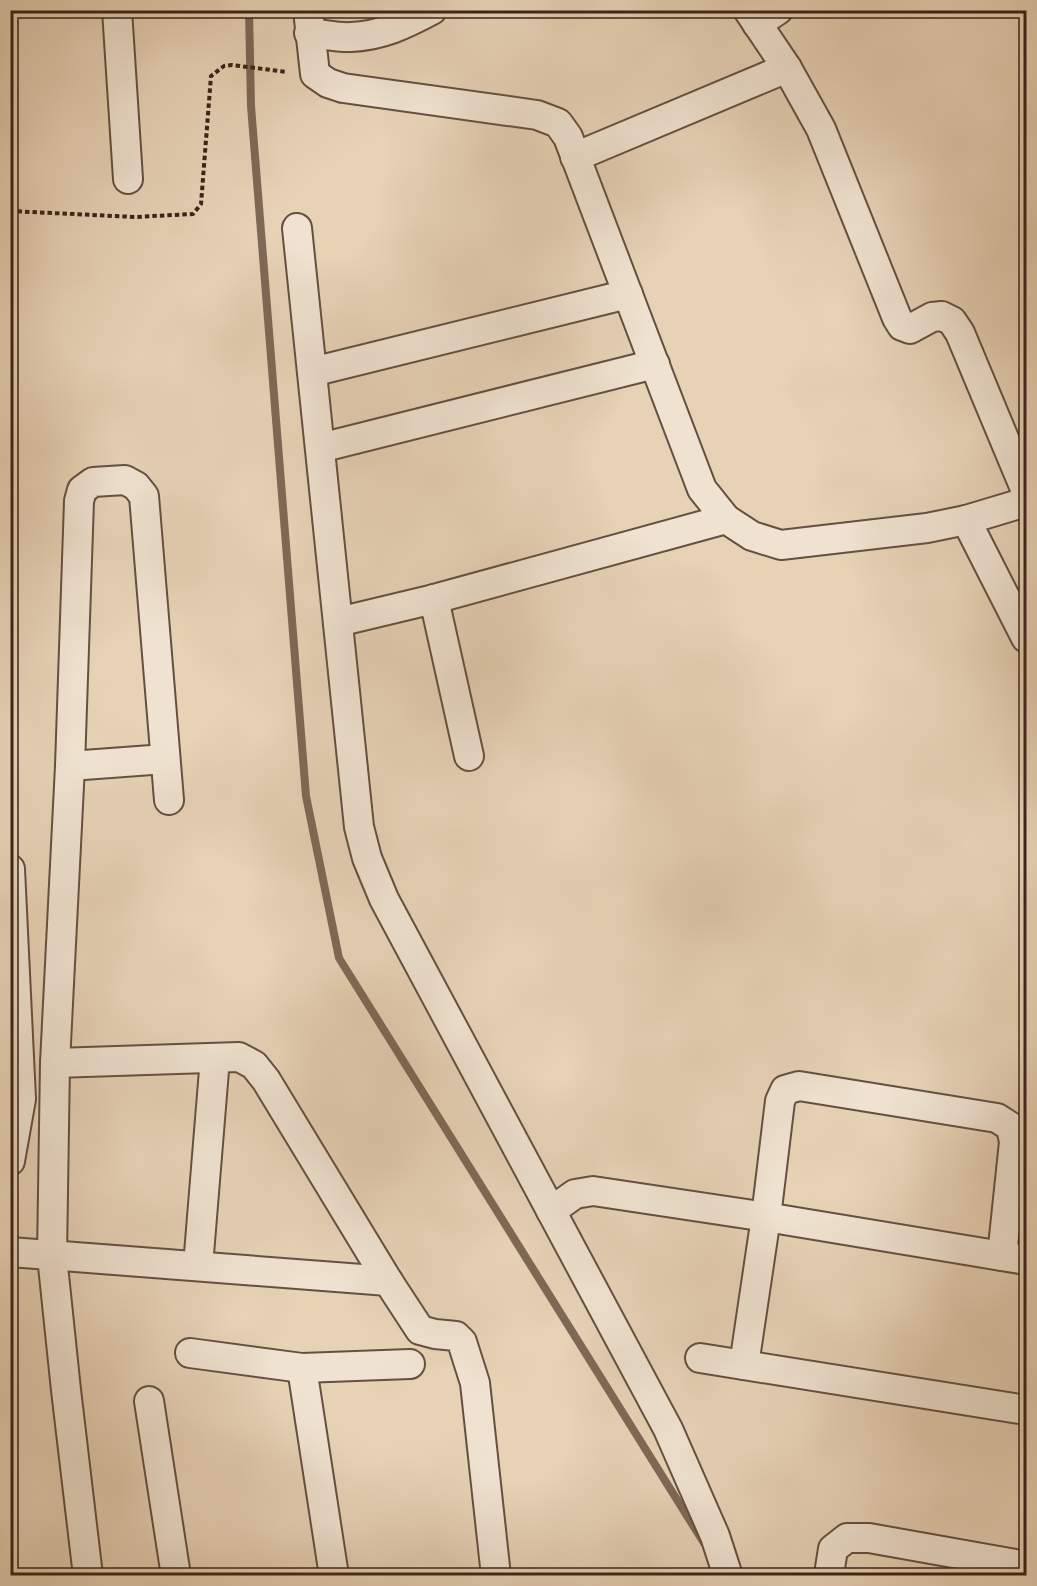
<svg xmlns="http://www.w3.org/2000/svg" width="1037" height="1586" viewBox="0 0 1037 1586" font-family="'IM FELL Great Primer',serif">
  <rect width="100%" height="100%" fill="#e7d2b6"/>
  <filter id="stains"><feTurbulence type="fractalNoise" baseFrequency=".00333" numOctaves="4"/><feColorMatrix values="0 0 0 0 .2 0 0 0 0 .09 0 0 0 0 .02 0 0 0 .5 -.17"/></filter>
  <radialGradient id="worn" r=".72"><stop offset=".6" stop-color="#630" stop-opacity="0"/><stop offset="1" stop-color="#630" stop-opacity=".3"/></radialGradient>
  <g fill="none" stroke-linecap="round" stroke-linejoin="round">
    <!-- stream -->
    <polyline stroke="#7e6956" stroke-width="8" points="249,10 251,106 306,796 339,958 704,1543"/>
    <defs>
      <g id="street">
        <polyline points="117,10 128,179"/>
        <polyline points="308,10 315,74 328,83 343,88 537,115 558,123 568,137 702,489 726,519 752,536 781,545 927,528 966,520 1026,502"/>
        <polyline points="748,10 787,68 821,129 897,318 902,326 910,329 932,317 942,316 952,321 960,333 1026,491"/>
        <polyline points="757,24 778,10"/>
        <path d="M309 33C323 34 338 38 351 37 381 36 406 24 432 10"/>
        <polyline points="575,157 787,68"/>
        <polyline points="297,228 359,827 367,858 384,899 668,1429 715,1536 728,1576"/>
        <polyline points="312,372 628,294"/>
        <polyline points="320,448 655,364"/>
        <polyline points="966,520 1026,638"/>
        <polyline points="434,599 469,756"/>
        <polyline points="338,622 434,599 726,519"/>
        <polyline points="70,766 165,759"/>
        <polyline points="10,869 21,1099 10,1161"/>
        <polyline points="55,1063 239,1057 254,1065 266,1080 388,1281 420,1330 435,1334 456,1336 462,1342 475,1383 496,1576"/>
        <polyline points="551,1211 575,1194 593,1191 766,1217 1026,1260"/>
        <polyline points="10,1252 388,1281"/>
        <polyline points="198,1266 215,1058"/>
        <polyline points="190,1353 302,1368 410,1364"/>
        <polyline points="700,1358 1026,1410"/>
        <polyline points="744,1365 766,1217 780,1101 785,1090 799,1086 997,1118 1011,1127 1014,1142 1002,1256"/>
        <polyline points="302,1368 334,1576"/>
        <polyline points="149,1401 176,1576"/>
        <polyline points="88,1576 66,1390 52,1256 55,1063 70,766 79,501 82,490 93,482 125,480 136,486 144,496 169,800"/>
        <polyline points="832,1576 830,1568 833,1549 847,1538 869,1538 1026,1566"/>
      </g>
    </defs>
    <!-- street casing -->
    <use href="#street" stroke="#655040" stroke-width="32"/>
    <!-- path -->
    <polyline stroke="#3a2418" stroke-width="4" stroke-dasharray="4.5 3" stroke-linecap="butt" points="10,211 135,217 193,214 201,204 211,76 224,66 232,65 287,72"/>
    <!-- street -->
    <use href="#street" stroke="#efe2d0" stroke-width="28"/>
  </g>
  <!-- margin -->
  <rect width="1037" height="1586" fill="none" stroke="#e7d2b6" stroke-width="36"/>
  <rect x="12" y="12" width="1013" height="1562" fill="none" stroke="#3a2418" stroke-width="3"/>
  <rect x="18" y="18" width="1001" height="1550" fill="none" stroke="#3a2418" stroke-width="1.5"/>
  <rect width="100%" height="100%" filter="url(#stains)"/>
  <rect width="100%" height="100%" fill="url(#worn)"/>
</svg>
